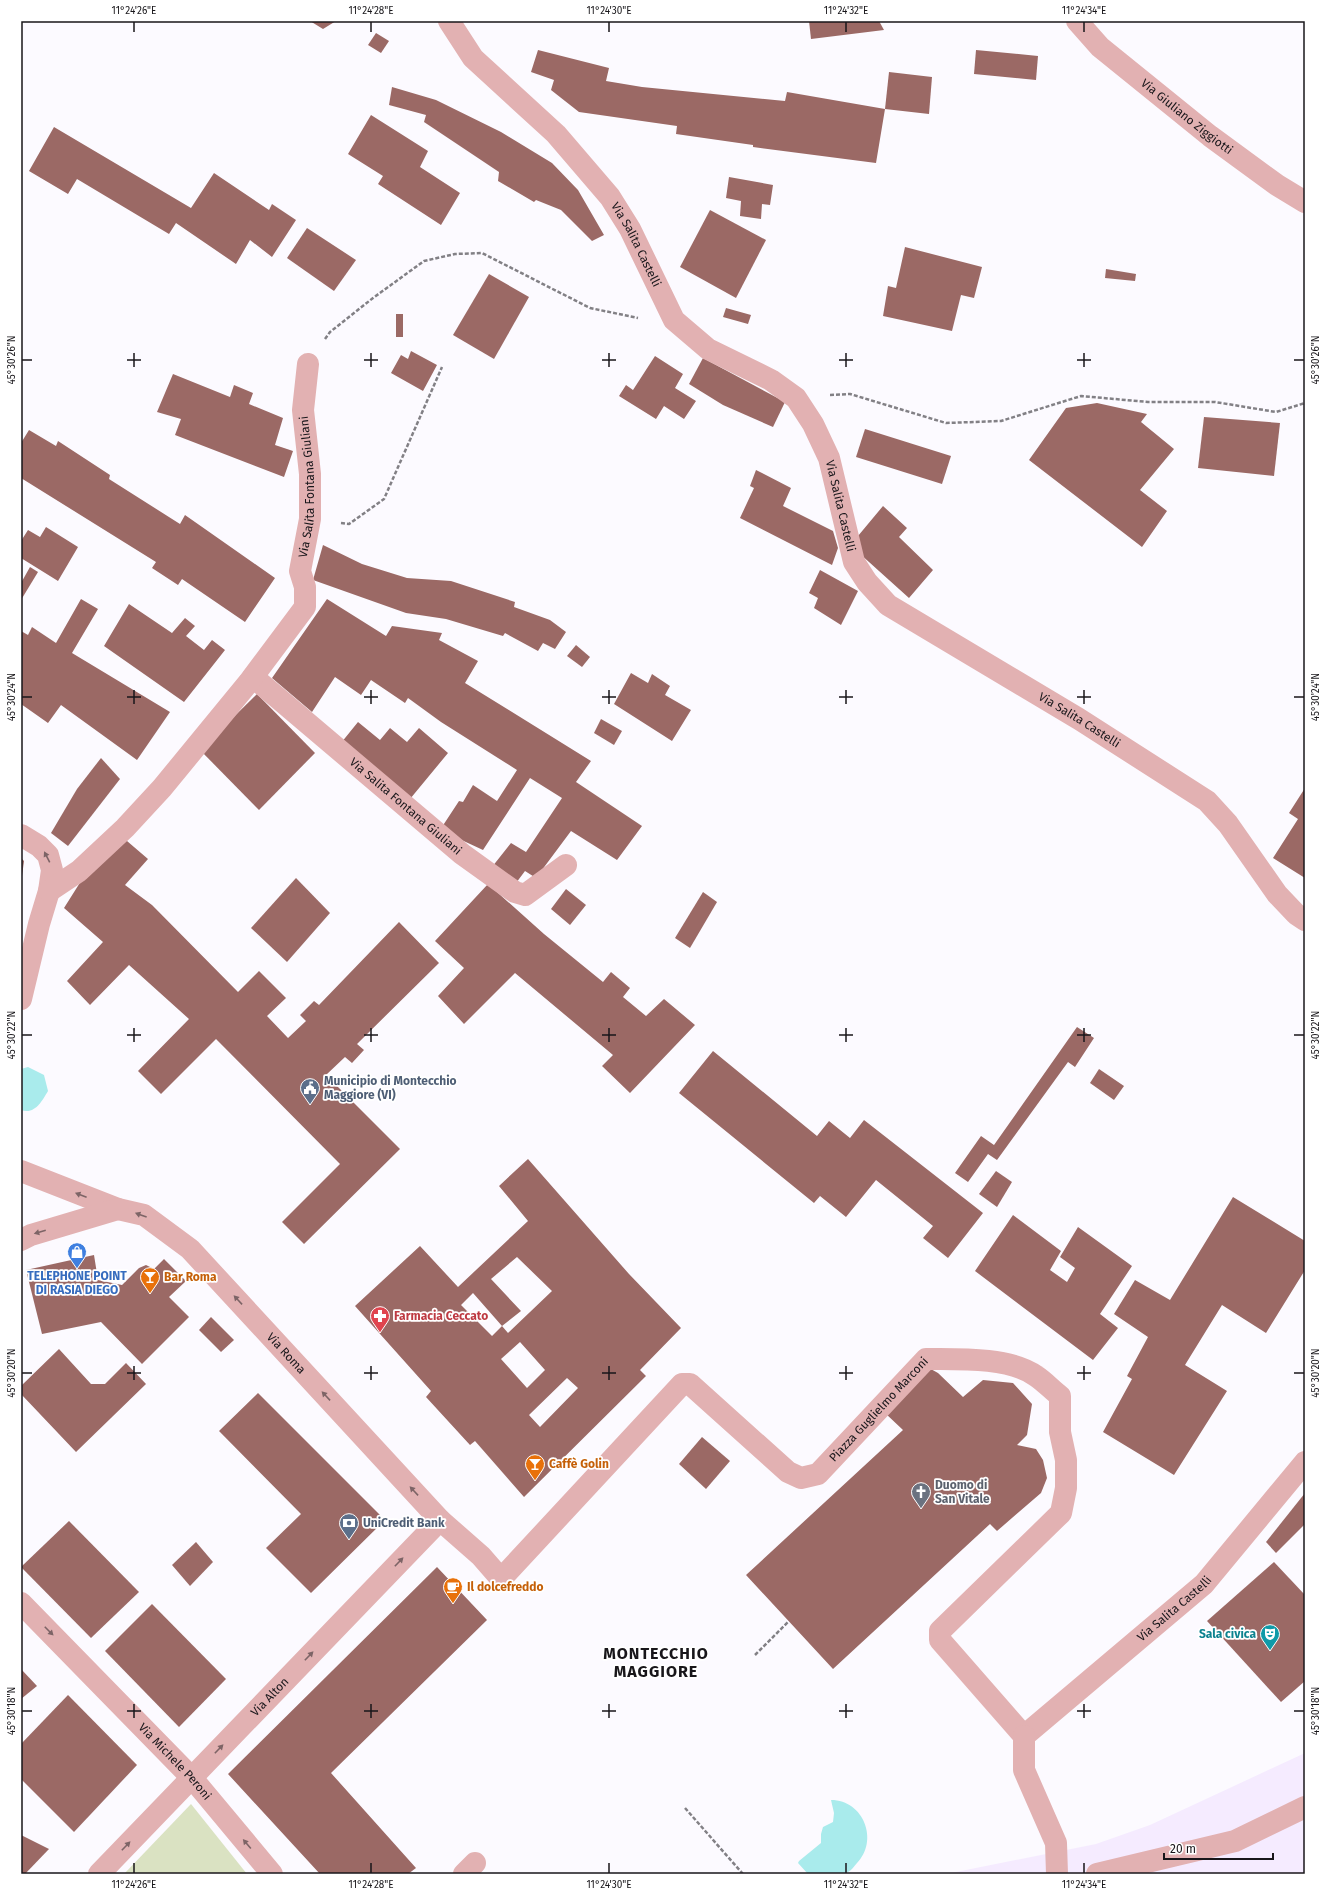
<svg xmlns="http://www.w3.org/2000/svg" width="1326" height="1895" viewBox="0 0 1326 1895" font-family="'Fira Sans',sans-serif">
  <rect width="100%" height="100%" fill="#fcfaff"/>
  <!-- built -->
  <polygon fill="#f5ebff" points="1305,1753 1305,1874 946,1874 1096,1844 1150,1825"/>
  <!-- green -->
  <polygon fill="#dae2c2" points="191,1804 247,1874 124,1874"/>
  <!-- water -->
  <g fill="#a9ebec">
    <path d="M28 1067 44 1075 48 1091C42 1101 35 1115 21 1110V1069Z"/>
    <path d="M831 1800C864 1800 879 1841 857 1863 854 1866 852 1870 848 1872 837 1877 820 1874 808 1874L798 1863 799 1861 821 1843V1834L823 1827 833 1822 834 1813Z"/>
  </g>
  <!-- building -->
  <g fill="#9b6965" fill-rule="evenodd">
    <polygon points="310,21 336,21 323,29"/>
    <polygon points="809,21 879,21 884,30 811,39"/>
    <polygon points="376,33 389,41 381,53 368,45"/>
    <polygon points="538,50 609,68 606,81 642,87 785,101 787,92 885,109 876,163 753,147 753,145 676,134 677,126 579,112 551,90 554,80 531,72"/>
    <polygon points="976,50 1038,56 1036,80 974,74"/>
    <polygon points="889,72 932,77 929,114 885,109"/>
    <polygon points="392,87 436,100 501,132 552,163 578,190 604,235 592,241 561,210 536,200 534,202 498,181 499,172 424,122 426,115 389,105"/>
    <polygon points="371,115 428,151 420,167 460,193 441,225 378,184 383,176 348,154"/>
    <polygon points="54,127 191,208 214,173 269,210 272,204 296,220 272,257 250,240 236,264 176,223 169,234 77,179 68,194 29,171"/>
    <polygon points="729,177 773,185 770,205 762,204 761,219 740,216 741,201 726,198"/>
    <polygon points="710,210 766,240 736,298 680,267"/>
    <polygon points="307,228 356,260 334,291 287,258"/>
    <polygon points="905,247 982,267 974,298 961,295 952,331 883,316 888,286 896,288"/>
    <polygon points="1106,269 1136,274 1135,281 1105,278"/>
    <polygon points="489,274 529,297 494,359 453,335"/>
    <polygon points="726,308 751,315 748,324 723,317"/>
    <rect x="396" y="314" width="7" height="23"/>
    <polygon points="411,351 437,365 423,391 391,373 401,355 408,359"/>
    <polygon points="655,356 683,374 675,388 696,401 684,419 664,406 656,419 619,396 626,385 633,390"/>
    <polygon points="703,358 785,402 773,427 723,405 689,384"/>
    <polygon points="173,374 230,397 234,385 253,393 249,404 283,418 275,445 293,451 284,477 175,435 181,419 157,412"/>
    <polygon points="1097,403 1147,414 1141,422 1174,449 1140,490 1167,511 1142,547 1029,460 1066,408"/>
    <polygon points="1204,417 1280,423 1274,476 1198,468"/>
    <polygon points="865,429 951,456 942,484 856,457"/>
    <polygon points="29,430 56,446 58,441 110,475 109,479 180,524 185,515 275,578 245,622 182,579 178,585 152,568 156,562 21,478 21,443"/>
    <polygon points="756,470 791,488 783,506 833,531 838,548 832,565 740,518 754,488 750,486"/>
    <polygon points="883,506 907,528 899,537 933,570 909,598 859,553 853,542"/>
    <polygon points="46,527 78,547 58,581 21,558 21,541 28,530 40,537"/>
    <polygon points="323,545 362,564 407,578 451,581 515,602 514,607 550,620 566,632 555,649 543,643 538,651 505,633 503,636 446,619 406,613 313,580"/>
    <polygon points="30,567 38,572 21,600 21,583"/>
    <polygon points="820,570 858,591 841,625 814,608 818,598 809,593"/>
    <polygon points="81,599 98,609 72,653 170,712 137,760 61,705 48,723 21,704 21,631 28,635 32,627 56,643"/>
    <polygon points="327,599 386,636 392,626 442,633 439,640 478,661 465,683 591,761 576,782 642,826 617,860 571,831 536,878 525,871 516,883 492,867 511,843 526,852 562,798 530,778 483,850 440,830 459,801 463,802 473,785 497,801 517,770 441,722 408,698 405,703 371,680 361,695 335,677 312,712 272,678"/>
    <polygon points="129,604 172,633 185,618 195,626 186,636 204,650 212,640 225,650 184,702 104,646"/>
    <polygon points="576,645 590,657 582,667 567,656"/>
    <polygon points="631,673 648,683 652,674 670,686 665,695 691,710 672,741 614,704"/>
    <polygon points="257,694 315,753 259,810 200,750"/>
    <polygon points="601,719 622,731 614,745 594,733"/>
    <polygon points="358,722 380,740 390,728 407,742 419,728 448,753 410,799 341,743"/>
    <polygon points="101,758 120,779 68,846 51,833 77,789"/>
    <polygon points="1305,788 1305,878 1273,858 1298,819 1289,813"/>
    <polygon points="120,835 148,859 125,885 152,905 238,992 259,971 286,998 267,1016 288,1038 306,1021 300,1015 314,1001 319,1005 399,922 439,963 357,1044 364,1050 352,1063 345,1057 326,1075 400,1149 304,1244 282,1222 340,1164 216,1039 161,1094 138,1071 189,1019 129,965 90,1005 67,981 103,942 64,908 93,862"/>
    <polygon points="21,858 24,861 22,876 21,876"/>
    <polygon points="296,878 330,913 287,962 251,928"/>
    <polygon points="488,884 544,934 603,982 611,972 630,988 623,997 646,1016 664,999 695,1025 630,1093 602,1066 613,1055 515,973 464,1024 438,996 464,968 435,941"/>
    <polygon points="566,889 586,905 570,925 551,909"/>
    <polygon points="703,892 717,902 690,948 675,938"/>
    <polygon points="1077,1027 1094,1038 1075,1067 1068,1062 997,1160 988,1154 968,1182 955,1173 981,1136 994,1145"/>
    <polygon points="713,1051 817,1136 829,1121 850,1138 864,1120 983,1213 948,1258 923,1238 933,1226 876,1180 846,1217 820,1196 814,1203 679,1093"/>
    <polygon points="1099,1069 1124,1086 1114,1100 1090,1083"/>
    <path d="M528 1159 629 1274 681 1328 640 1370 646 1376 524 1497 475 1441 470 1445 426 1397 431 1391 355 1306 420 1246 458 1287 528 1221 499 1186ZM517 1257 552 1291 508 1333 502 1326 521 1311 491 1279ZM473 1293 502 1326 492 1336 461 1305ZM520 1342 545 1370 527 1388 501 1359ZM567 1378 578 1388 540 1427 529 1415Z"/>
    <polygon points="996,1171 1012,1182 997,1207 979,1194"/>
    <polygon points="1233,1197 1305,1241 1305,1270 1266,1333 1222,1305 1185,1365 1227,1391 1174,1475 1103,1432 1132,1379 1127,1376 1148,1337 1114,1314 1135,1280 1170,1300"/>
    <polygon points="1013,1215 1061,1251 1050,1270 1067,1282 1075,1268 1060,1257 1078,1227 1132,1266 1100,1314 1118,1328 1093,1360 975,1271"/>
    <polygon points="94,1255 98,1280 122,1285 139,1268 146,1265 154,1269 164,1259 186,1281 169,1297 189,1317 142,1364 101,1322 42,1334 26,1270"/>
    <polygon points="211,1317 234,1340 221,1352 199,1330"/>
    <polygon points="59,1349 91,1384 105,1384 126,1363 146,1384 76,1452 21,1394 21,1386"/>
    <polygon points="929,1368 938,1373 963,1397 983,1380 1013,1383 1032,1404 1027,1435 1017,1445 1036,1449 1043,1460 1047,1478 1041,1493 997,1531 990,1524 833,1669 746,1575 903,1430 885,1413"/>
    <polygon points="258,1393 385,1520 311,1593 266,1548 301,1514 219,1431"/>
    <polygon points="702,1437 730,1461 706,1489 679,1464"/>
    <polygon points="1305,1493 1305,1524 1276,1553 1266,1542"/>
    <polygon points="69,1521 139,1592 91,1638 21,1567"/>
    <polygon points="196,1542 213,1562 190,1586 172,1565"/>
    <polygon points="1274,1562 1305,1595 1305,1681 1281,1702 1207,1621"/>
    <polygon points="437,1567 487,1620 331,1773 416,1868 408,1874 320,1874 228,1774"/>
    <polygon points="152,1604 226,1679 179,1727 105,1651"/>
    <polygon points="21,1669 37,1686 21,1699"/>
    <polygon points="68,1695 137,1765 74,1832 21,1779 21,1744"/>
    <polygon points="21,1835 49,1849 25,1874 21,1874"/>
  </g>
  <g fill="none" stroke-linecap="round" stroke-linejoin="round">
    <!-- path -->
    <g stroke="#828085" stroke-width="2.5" stroke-dasharray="4 2" stroke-linecap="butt">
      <polyline points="325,339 330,332 373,298 424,261 455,254 482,253 590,308 638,318"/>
      <polyline points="830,395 850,394 946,423 1001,421 1081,396 1148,402 1215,402 1276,412 1305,403"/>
      <polyline points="341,523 349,524 384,499 442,367"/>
      <polyline points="755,1655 789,1621"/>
      <polyline points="685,1808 743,1874"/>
    </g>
    <!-- minor -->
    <g stroke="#e2b1b2" stroke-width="22">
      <path id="s1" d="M449 21 473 58 556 134 610 197 630 229 674 320 708 349 771 380 796 398 813 424 829 458 854 562 867 582 888 605 1079 719 1207 801 1228 824 1277 894 1296 914 1305 920"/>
      <path id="s2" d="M1077 21 1100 47 1210 136 1277 185 1305 202"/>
      <path id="s3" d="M253 677 462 854 515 892 525 895 566 865"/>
      <polyline points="21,835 39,846 48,855 52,870 49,891 39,924 21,999"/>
      <path id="s4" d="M49 891 79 871 125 828 162 788 249 682 305 607V587L300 571 310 519V474L303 410 308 364"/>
      <path id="s5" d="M21 1171 118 1209 144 1215 190 1249 440 1520 481 1556 501 1579 682 1384H690L788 1472 801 1478 818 1474 926 1359C958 1359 1010 1357 1036 1376 1045 1382 1052 1390 1060 1396V1432L1066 1460V1488L1061 1513 940 1631V1640L1024 1736"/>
      <polyline points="21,1240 31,1235 118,1209"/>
      <path id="s6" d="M21 1603 192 1778 272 1874"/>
      <path id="s7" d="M1024 1736 1204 1584 1305 1462"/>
      <polyline points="1024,1736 1024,1770 1056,1843 1057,1874"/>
      <path id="s8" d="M99 1874 440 1520"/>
      <polyline points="464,1874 475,1863"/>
      <polyline points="1097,1874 1235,1841 1305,1807"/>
    </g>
  </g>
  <!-- one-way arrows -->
  <defs><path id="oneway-solid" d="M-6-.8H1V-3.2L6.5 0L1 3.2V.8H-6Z"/></defs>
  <g fill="#7d6466">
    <use href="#oneway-solid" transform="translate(47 857) rotate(-117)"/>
    <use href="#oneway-solid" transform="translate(81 1195) rotate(-159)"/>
    <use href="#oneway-solid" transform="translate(141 1215) rotate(-160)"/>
    <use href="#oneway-solid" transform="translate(40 1232) rotate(164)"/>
    <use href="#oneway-solid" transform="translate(238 1300) rotate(-133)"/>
    <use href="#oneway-solid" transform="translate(326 1396) rotate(-133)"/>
    <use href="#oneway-solid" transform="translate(414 1491) rotate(-133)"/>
    <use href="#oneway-solid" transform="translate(399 1562) rotate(-46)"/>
    <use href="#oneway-solid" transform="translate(49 1631) rotate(45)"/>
    <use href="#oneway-solid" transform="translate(309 1656) rotate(-46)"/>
    <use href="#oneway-solid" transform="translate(219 1749) rotate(-46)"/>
    <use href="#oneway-solid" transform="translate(247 1844) rotate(-130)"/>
    <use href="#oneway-solid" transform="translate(126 1846) rotate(-46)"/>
  </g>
  <!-- ticks -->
  <path fill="none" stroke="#18161a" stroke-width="1.5" d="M134 22V32M371 22V32M609 22V32M846 22V32M1084 22V32M134 353V367M371 353V367M609 353V367M846 353V367M1084 353V367M22 360H32M127 360H141M364 360H378M602 360H616M839 360H853M1077 360H1091M1294 360H1304M134 690V704M371 690V704M609 690V704M846 690V704M1084 690V704M22 697H32M127 697H141M364 697H378M602 697H616M839 697H853M1077 697H1091M1294 697H1304M134 1028V1042M371 1028V1042M609 1028V1042M846 1028V1042M1084 1028V1042M22 1035H32M127 1035H141M364 1035H378M602 1035H616M839 1035H853M1077 1035H1091M1294 1035H1304M134 1366V1380M371 1366V1380M609 1366V1380M846 1366V1380M1084 1366V1380M22 1373H32M127 1373H141M364 1373H378M602 1373H616M839 1373H853M1077 1373H1091M1294 1373H1304M134 1704V1718M371 1704V1718M609 1704V1718M846 1704V1718M1084 1704V1718M22 1711H32M127 1711H141M364 1711H378M602 1711H616M839 1711H853M1077 1711H1091M1294 1711H1304M134 1863V1873M371 1863V1873M609 1863V1873M846 1863V1873M1084 1863V1873"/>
  <!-- icons -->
  <defs>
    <symbol id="civic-pin" viewBox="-11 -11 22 30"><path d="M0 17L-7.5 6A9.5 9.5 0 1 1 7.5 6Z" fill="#5c6f8a" stroke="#fff"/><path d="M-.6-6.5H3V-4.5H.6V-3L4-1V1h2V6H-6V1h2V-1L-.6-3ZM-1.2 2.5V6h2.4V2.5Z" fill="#fff"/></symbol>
    <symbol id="shop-pin" viewBox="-11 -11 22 30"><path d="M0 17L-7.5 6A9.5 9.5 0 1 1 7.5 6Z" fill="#3f7fe0" stroke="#fff"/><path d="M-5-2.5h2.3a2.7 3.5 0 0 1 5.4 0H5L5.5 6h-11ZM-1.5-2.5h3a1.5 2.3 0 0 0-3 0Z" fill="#fff"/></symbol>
    <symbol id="bar-pin" viewBox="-11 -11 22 30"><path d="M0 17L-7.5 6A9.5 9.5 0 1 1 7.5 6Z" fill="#e8710a" stroke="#fff"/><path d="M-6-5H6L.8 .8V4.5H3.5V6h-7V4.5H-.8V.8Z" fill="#fff"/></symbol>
    <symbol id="pharmacy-pin" viewBox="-11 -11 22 30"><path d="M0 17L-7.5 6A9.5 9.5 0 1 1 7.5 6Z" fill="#e0444e" stroke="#fff"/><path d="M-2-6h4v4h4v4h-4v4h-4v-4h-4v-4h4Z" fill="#fff"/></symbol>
    <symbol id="church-pin" viewBox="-11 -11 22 30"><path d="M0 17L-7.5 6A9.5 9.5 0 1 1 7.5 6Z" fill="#6b7280" stroke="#fff"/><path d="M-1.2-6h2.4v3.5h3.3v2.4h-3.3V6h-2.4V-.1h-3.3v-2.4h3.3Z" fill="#fff"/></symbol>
    <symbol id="bank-pin" viewBox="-11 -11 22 30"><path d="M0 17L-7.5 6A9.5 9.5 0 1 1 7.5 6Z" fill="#5c6f8a" stroke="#fff"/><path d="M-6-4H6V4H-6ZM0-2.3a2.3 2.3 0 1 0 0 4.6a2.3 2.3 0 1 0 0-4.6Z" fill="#fff"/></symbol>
    <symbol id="cafe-pin" viewBox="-11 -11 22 30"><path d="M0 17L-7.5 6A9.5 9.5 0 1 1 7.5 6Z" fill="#e8710a" stroke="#fff"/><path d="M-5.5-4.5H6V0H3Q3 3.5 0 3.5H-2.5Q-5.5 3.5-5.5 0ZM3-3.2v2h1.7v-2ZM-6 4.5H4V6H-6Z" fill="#fff"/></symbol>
    <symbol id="theatre-pin" viewBox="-11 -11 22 30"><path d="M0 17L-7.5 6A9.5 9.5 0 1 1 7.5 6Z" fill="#0f9aa8" stroke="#fff"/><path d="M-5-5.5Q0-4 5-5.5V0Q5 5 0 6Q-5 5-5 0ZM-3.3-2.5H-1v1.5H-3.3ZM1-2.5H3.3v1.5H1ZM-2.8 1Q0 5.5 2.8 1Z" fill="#fff"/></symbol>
  </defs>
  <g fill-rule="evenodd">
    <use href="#civic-pin" x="299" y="1077" width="22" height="30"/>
    <use href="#shop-pin" x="66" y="1241" width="22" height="30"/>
    <use href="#bar-pin" x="139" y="1266" width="22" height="30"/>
    <use href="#pharmacy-pin" x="369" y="1305" width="22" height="30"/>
    <use href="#bar-pin" x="524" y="1453" width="22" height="30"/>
    <use href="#church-pin" x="910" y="1481" width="22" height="30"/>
    <use href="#bank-pin" x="338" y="1512" width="22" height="30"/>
    <use href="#cafe-pin" x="442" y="1576" width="22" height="30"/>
    <use href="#theatre-pin" x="1259" y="1623" width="22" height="30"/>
  </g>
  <g text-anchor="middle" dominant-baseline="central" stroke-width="3.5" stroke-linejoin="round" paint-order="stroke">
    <!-- street labels -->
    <g font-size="12" fill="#18161a" stroke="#fff">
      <text stroke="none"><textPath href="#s2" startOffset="146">Via Giuliano Ziggiotti</textPath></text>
      <text stroke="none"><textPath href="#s1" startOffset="294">Via Salita Castelli</textPath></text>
      <text stroke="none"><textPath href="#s4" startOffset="506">Via Salita Fontana Giuliani</textPath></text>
      <text stroke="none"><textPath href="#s1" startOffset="642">Via Salita Castelli</textPath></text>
      <text stroke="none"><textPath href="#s1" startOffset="978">Via Salita Castelli</textPath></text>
      <text stroke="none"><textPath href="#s3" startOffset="200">Via Salita Fontana Giuliani</textPath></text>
      <text stroke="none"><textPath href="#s5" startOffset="330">Via Roma</textPath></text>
      <text stroke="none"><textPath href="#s5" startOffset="1168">Piazza Guglielmo Marconi</textPath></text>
      <text stroke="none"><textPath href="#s7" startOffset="197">Via Salita Castelli</textPath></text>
      <text stroke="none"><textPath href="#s8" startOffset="246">Via Alton</textPath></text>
      <text stroke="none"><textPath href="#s6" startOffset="221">Via Michele Peroni</textPath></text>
    </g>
    <!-- service labels -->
    <g font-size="12" font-weight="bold" fill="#4e5e75" stroke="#fff" text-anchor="start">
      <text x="324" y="1081">Municipio di Montecchio<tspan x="324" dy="14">Maggiore (VI)</tspan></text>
      <text x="363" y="1523">UniCredit Bank</text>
    </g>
    <!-- shop labels -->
    <g font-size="12" font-weight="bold" fill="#366cbe" stroke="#fff">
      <text x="77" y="1276">TELEPHONE POINT<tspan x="77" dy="14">DI RASIA DIEGO</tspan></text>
    </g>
    <!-- food labels -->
    <g font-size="12" font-weight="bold" fill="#c56008" stroke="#fff" text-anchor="start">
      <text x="164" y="1277">Bar Roma</text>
      <text x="549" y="1464">Caffè Golin</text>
      <text x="467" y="1587">Il dolcefreddo</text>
    </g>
    <!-- health labels -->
    <g font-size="12" font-weight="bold" fill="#be3a42" stroke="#fff" text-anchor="start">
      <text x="394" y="1316">Farmacia Ceccato</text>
    </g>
    <!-- worship labels -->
    <g font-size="12" font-weight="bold" fill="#5b616d" stroke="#fff" text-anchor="start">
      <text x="935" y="1485">Duomo di<tspan x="935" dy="14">San Vitale</tspan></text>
    </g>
    <!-- culture labels -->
    <g font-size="12" font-weight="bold" fill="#0d838f" stroke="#fff" text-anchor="end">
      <text x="1256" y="1634">Sala civica</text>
    </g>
    <!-- district labels -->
    <g font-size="16" font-weight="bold" letter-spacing="1" fill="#18161a" stroke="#fff">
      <text x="656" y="1653">MONTECCHIO<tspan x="656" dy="18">MAGGIORE</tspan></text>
    </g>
  </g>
  <!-- border -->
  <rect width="1326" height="1895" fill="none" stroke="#ffffff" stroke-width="44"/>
  <!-- scale -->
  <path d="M1164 1853v6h109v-6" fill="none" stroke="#18161a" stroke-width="2"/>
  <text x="1170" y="1853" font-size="12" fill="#18161a" stroke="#ffffff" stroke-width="3" paint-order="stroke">20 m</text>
  <rect x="22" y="22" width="1282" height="1851" fill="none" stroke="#18161a" stroke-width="1.5"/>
  <g font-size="10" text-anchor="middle" fill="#18161a">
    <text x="134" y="14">11°24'26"E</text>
    <text x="371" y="14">11°24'28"E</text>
    <text x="609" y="14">11°24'30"E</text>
    <text x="846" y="14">11°24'32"E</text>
    <text x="1084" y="14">11°24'34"E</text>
    <text transform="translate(11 360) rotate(-90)" y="4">45°30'26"N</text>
    <text transform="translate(1315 360) rotate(-90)" y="4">45°30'26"N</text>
    <text transform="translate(11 697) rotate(-90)" y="4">45°30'24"N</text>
    <text transform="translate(1315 697) rotate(-90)" y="4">45°30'24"N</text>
    <text transform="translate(11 1035) rotate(-90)" y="4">45°30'22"N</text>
    <text transform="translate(1315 1035) rotate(-90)" y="4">45°30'22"N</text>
    <text transform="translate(11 1373) rotate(-90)" y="4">45°30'20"N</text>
    <text transform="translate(1315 1373) rotate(-90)" y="4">45°30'20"N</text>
    <text transform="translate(11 1711) rotate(-90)" y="4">45°30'18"N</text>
    <text transform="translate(1315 1711) rotate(-90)" y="4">45°30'18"N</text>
    <text x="134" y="1888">11°24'26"E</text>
    <text x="371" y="1888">11°24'28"E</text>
    <text x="609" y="1888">11°24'30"E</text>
    <text x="846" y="1888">11°24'32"E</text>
    <text x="1084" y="1888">11°24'34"E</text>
  </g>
</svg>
